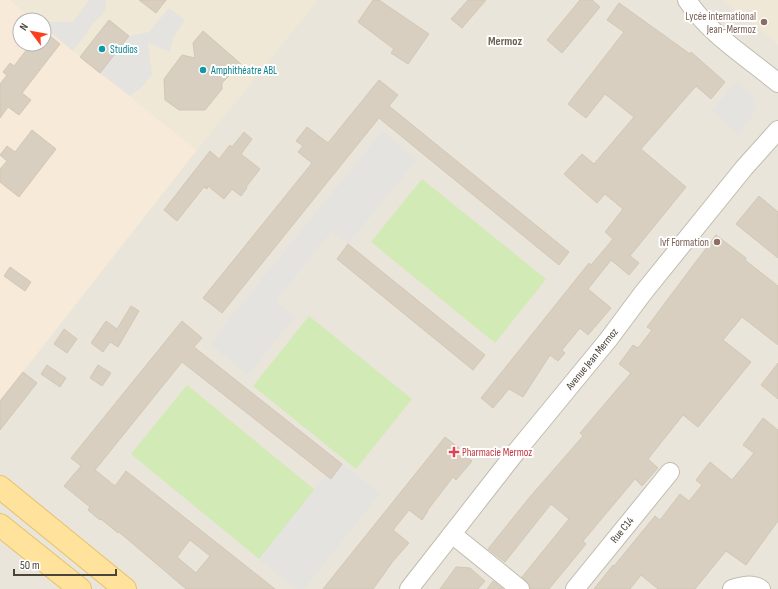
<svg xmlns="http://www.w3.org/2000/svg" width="778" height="589" viewBox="0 0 778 589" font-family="'Sofia Sans Condensed',sans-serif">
  <rect width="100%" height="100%" fill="#f6f3ec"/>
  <!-- residential -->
  <path fill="#eae5da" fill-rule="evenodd" d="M0 0H778V589H0ZM20 20H44V44H20Z"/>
  <!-- commercial -->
  <polygon fill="#f7ead8" points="0,0 10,0 35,20 20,20 20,44 44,44 44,27 197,150 0,401"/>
  <!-- education -->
  <g fill="#efe8d6">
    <polygon points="10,0 318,0 197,150 44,27 44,20 35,20"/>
    <polygon points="723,0 778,0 778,44"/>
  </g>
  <!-- green -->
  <g fill="#d2eab5">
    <polygon points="422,179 546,279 495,343 371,242"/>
    <polygon points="309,316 412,399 356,469 253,386"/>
    <polygon points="187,385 315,490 259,559 131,454"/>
  </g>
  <!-- parking -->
  <g fill="#e5e3e0">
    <polygon points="89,0 106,0 106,8 101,16 93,23 86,34 73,51 44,27 44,22 73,22"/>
    <polygon points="169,8 185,20 173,38 170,52 148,43 152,74 143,86 130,96 100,73 129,36 149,32"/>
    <polygon points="736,81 754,98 756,107 752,116 739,134 712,111"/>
    <polygon points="383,130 417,160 348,244 332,231 276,301 295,317 248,375 222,354 211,343 229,319"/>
    <polygon points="342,464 380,493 304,589 296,589 259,559 326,475 331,479"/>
  </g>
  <!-- building -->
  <g fill="#d8cfc1" stroke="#d3c7b4" fill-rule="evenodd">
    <polygon points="139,0 166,0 156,13"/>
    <polygon points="373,0 379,0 429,34 408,64 391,53 394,49 358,22"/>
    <polygon points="468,0 486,0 462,28 451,19"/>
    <polygon points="580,0 592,0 600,7 562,53 547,40"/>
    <polygon points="619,3 690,54 691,52 725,82 711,99 696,86 641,149 686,187 630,256 639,263 629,275 611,260 588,289 611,308 588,335 580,328 562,350 565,353 558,361 550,355 523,397 509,389 493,408 481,398 589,263 591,265 613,239 605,232 623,209 605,194 597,203 564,174 582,154 594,164 634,117 605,94 586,118 568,104 624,32 607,20"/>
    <polygon points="109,20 129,36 100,73 80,57"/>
    <polygon points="44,31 60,44 22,93 31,100 19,115 8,107 0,118 0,84 7,75 3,72 10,63 14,66 31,44 44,44"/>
    <polygon points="203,31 241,64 222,83 222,89 205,110 179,110 165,100 164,79 182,55 195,58 193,43"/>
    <polygon points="379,80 398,95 389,106 569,252 559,265 379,118 222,313 203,298 312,163 298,152 303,146 296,141 307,127 328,143"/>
    <polygon points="32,130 56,149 19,197 0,182 0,169 7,161 0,155 7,146 15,152"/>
    <polygon points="244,132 252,139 241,154 260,169 246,187 247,188 241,196 232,189 224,199 208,186 207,189 204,187 177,221 164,210 210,151 219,159 230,145 232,147"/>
    <polygon points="759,196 778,212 778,258 736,224"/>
    <polygon points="716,235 746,258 745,260 778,286 778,345 742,317 723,340 751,362 698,427 683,415 648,459 658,468 642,486 635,479 583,541 586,544 549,589 530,589 530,585 522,577 569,519 551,504 505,562 488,549 529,498 583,436 580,433 631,373 619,364 633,345 638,348 652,330 647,327"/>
    <polygon points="348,244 485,355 473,370 337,259"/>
    <polygon points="10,267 31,282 25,291 4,276"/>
    <polygon points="131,306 139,311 118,347 110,342 103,352 91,343 106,321 117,329"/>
    <path d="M182 321 202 338 194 347 342 464 331 479 182 362 95 470 115 486 126 471 275 589H186L119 532 118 533 101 519 100 520 88 510 90 507 64 486 81 466 71 458ZM190 540 210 556 196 573 177 557Z"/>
    <polygon points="64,329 77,339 67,353 54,344"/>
    <polygon points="778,363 778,399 761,385"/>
    <polygon points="47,365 66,378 60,387 41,374"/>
    <polygon points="98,365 111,373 102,386 90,378"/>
    <polygon points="23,372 37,383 0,430 0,401"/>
    <polygon points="763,418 778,430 778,521 746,565 726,551 695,589 658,589 641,575 630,589 594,589 613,565 614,566 655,516 660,520 680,494 689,501 702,485 696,480 710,462 732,480 754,453 743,445"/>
    <polygon points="445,437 459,448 458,450 472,461 456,480 453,477 427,511 428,511 422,520 409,510 393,530 409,543 393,561 376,585 373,589 323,589"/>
    <polygon points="456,567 470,568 485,581 478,589 440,589"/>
    <polygon points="493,581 503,589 487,589"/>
  </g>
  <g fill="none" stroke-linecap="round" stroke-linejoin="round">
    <defs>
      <g id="minor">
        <path d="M687 0C709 34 747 57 778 83"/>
        <polyline points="452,534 520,589"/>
        <polyline points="409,589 516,452 608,340 643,293 744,168 778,130"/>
        <polyline points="575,589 670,472"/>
        <path d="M732 589C741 586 752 583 761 589"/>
      </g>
      <g id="major">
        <polyline points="0,487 125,589"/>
        <polyline points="0,525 80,589"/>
      </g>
    </defs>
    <!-- minor casing -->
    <use href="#minor" stroke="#c2bbae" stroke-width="20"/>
    <!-- major casing -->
    <use href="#major" stroke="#e6c16a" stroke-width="24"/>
    <!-- minor -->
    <use href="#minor" stroke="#fff" stroke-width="18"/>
    <!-- major -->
    <use href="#major" stroke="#ffe39c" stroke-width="22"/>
  </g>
  <!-- markers -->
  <g fill="#8d6e63" stroke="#fff" stroke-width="1.5">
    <circle cx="764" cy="22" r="4"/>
    <circle cx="717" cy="242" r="4"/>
  </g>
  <g fill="#0f9aa8" stroke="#fff" stroke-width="1.5">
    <circle cx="102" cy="49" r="4"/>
    <circle cx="203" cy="70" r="4"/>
  </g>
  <path fill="#e0444e" stroke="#fff" stroke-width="1.5" d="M452 446h4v4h4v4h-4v4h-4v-4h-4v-4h4z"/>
  <g text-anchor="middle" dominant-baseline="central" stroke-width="4" stroke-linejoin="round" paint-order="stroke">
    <!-- education labels -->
    <g font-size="11" fill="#785e54" stroke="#fff" text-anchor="end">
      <text x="756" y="16">Lycée international<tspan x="756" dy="13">Jean-Mermoz</tspan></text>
      <text x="709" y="242">lvf Formation</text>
    </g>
    <!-- culture labels -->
    <g font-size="11" fill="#0d838f" stroke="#fff" text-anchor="start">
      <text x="110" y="49">Studios</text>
      <text x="211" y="70">Amphithéatre ABL</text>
    </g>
    <!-- street labels -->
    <g font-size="11" fill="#4b4439" stroke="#fff">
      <text transform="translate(592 359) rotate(-51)">Avenue Jean Mermoz</text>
      <text transform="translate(622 530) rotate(-51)">Rue C14</text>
    </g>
    <!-- health labels -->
    <g font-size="11" fill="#be3a42" stroke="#fff" text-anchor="start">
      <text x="462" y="452">Pharmacie Mermoz</text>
    </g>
    <!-- neighbourhood labels -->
    <g font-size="12" font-weight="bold" fill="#6e6250" stroke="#fff">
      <text x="505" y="41">Mermoz</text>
    </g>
  </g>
  <!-- north arrow -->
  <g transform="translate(32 32) rotate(302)"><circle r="19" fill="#ffffff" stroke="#b7b4b0"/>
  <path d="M0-3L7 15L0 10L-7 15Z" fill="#fc3f1d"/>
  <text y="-6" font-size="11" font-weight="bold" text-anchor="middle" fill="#4b4439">N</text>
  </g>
  <!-- scale -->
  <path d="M14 569v6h102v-6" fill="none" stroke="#4b4439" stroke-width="2"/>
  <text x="20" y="569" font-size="12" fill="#4b4439" stroke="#ffffff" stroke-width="3" paint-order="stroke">50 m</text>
</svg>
